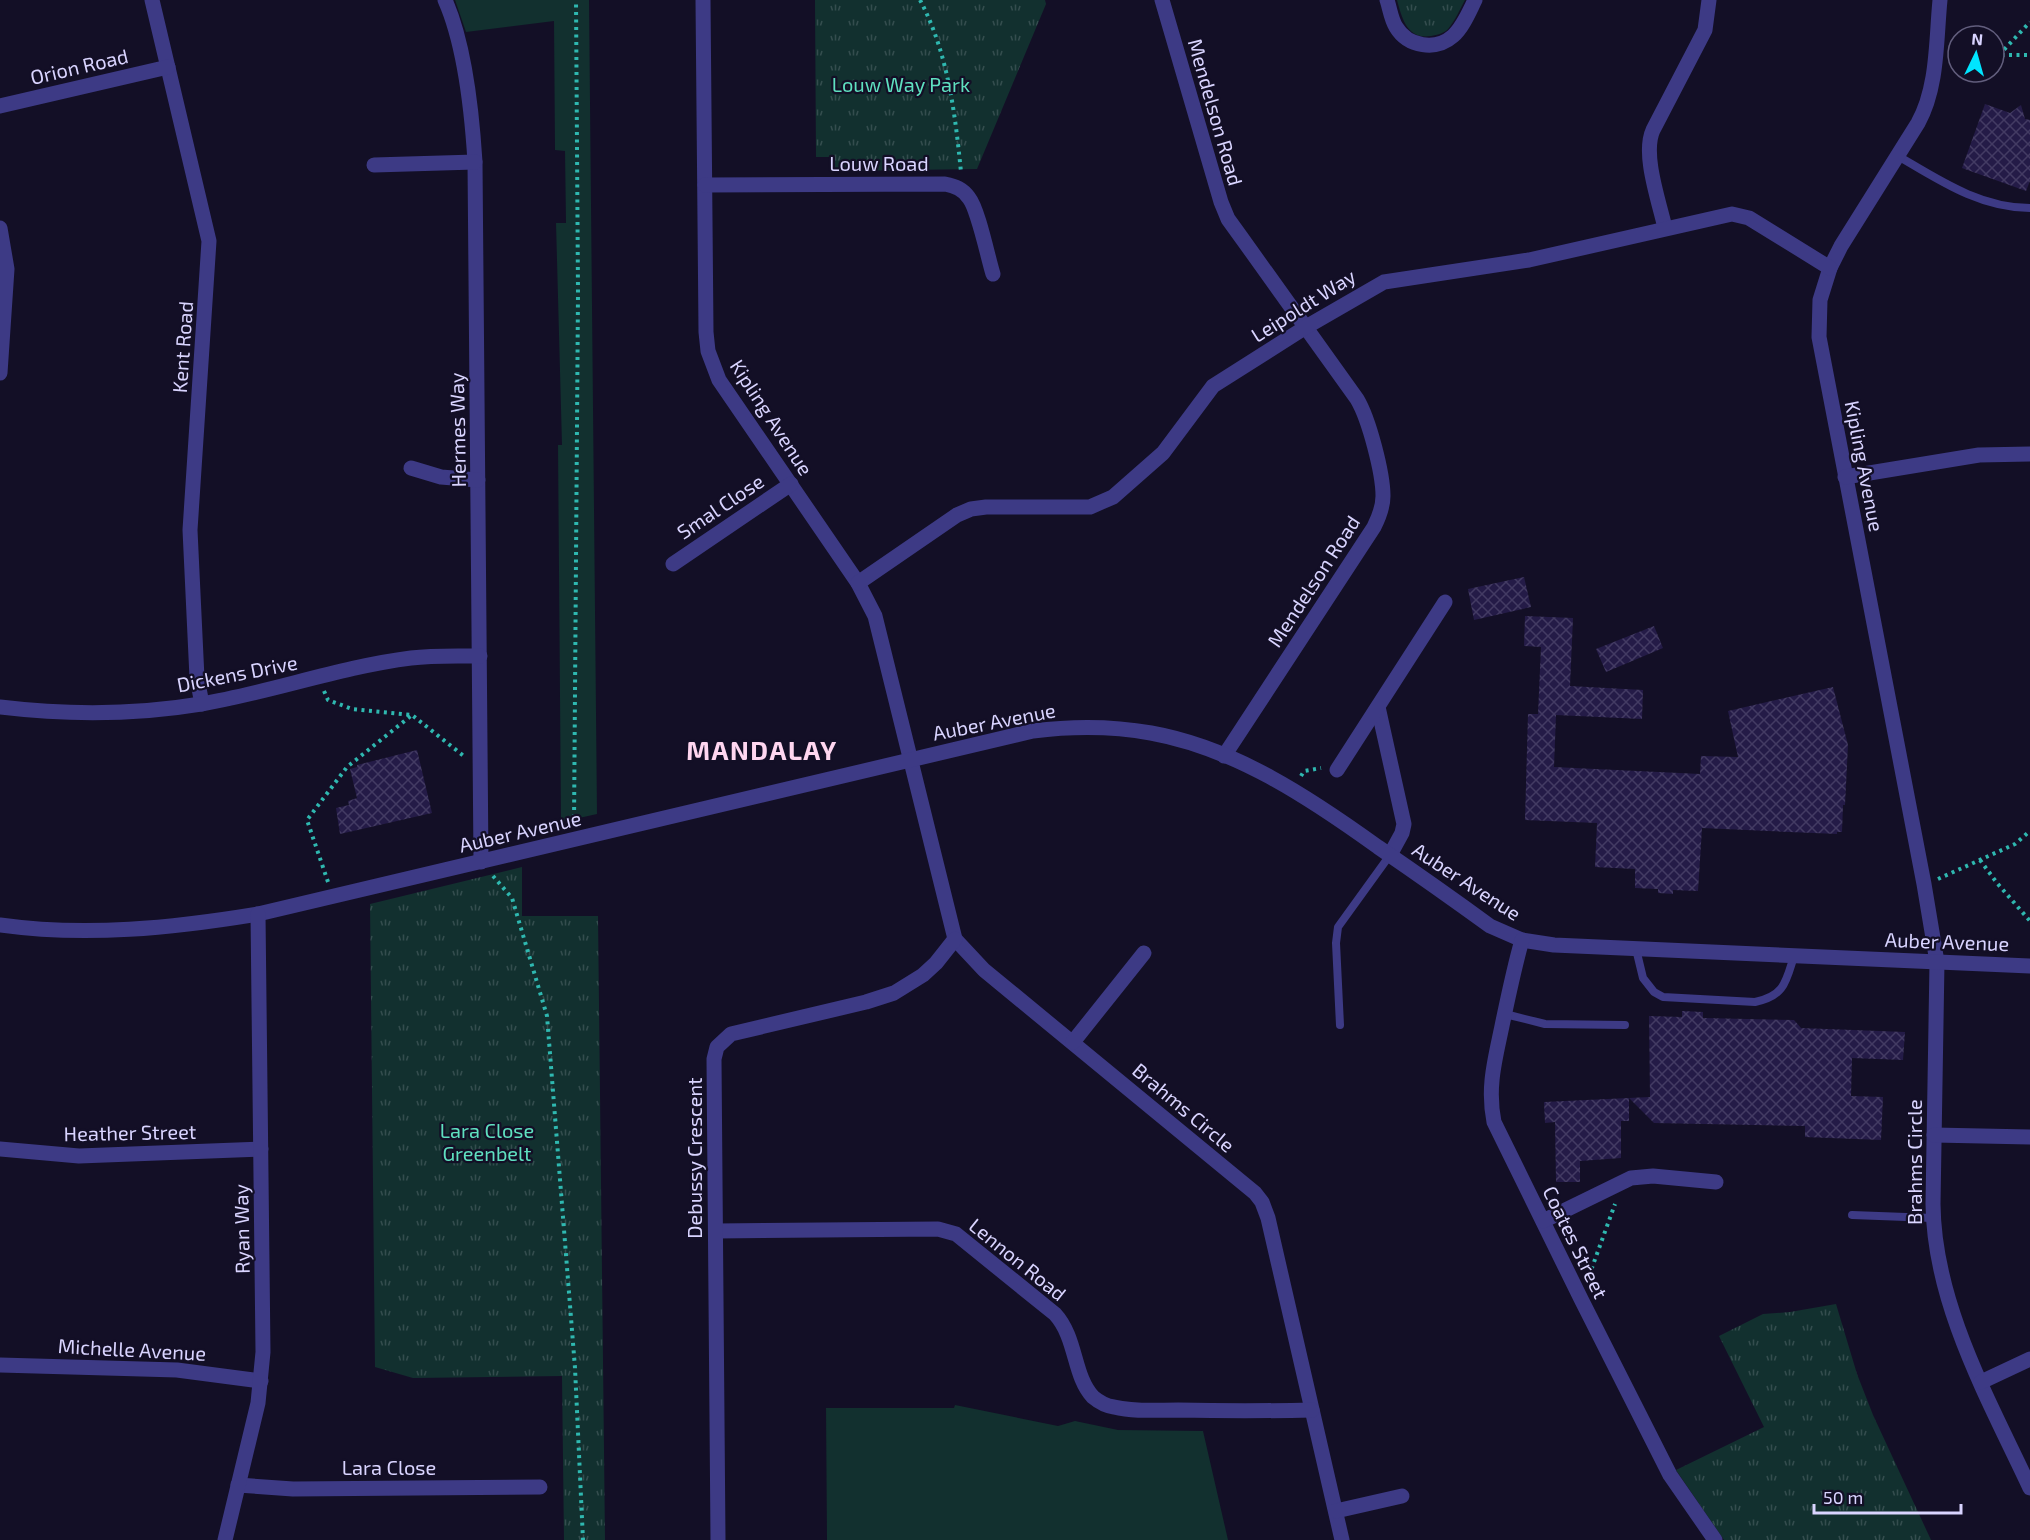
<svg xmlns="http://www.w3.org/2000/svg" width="2030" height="1540" viewBox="0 0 2030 1540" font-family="'Exo 2',sans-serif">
  <defs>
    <pattern id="park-tufts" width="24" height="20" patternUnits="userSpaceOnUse" patternTransform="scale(1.5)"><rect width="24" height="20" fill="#12302f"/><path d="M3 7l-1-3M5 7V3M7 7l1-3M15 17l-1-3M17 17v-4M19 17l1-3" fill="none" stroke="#344d4e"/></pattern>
    <pattern id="building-cross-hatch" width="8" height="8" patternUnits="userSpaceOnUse" patternTransform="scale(1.5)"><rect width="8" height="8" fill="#241b47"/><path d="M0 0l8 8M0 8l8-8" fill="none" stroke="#433b63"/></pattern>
  </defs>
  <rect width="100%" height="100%" fill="#130f26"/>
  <!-- green -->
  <g fill="#12302f">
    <polygon points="455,0 589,0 597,814 561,822 558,445 562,445 556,223 566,223 565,151 555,150 554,21 466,32"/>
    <polygon points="955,1405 1058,1426 1075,1421 1118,1430 1203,1431 1228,1540 827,1540 826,1408 954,1408"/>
  </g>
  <!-- park -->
  <g fill="url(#park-tufts)">
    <polygon points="815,0 1045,0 1046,4 977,169 835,171 835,157 816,157"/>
    <path d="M1397 0H1465C1460 9 1455 21 1448 29 1444 33 1437 35 1431 36 1407 40 1402 18 1397 0Z"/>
    <polygon points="522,867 522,916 598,916 605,1540 564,1540 562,1376 413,1378 375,1367 370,904"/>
    <polygon points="1836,1304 1857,1374 1873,1415 1931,1540 1724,1540 1676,1470 1764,1427 1719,1336 1763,1314 1790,1312"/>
  </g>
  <!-- building -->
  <g fill="url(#building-cross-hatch)">
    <polygon points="1985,104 2010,113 2021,105 2025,119 2030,120 2030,181 2026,191 1962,168"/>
    <polygon points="1524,577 1531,607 1474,620 1468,589"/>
    <polygon points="1525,616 1573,618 1570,686 1643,690 1642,719 1556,715 1554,767 1700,774 1701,756 1738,757 1728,711 1833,687 1848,745 1845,805 1843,805 1842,832 1837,832 1837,834 1702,828 1698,891 1673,890 1673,894 1658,893 1658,889 1635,888 1635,869 1595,867 1597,823 1525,820 1528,714 1538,714 1541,647 1524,646"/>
    <polygon points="1654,626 1663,648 1606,672 1596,649"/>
    <polygon points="417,750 432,813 340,834 336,808 349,805 348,801 357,798 350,769 357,767 357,765"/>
    <polygon points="1682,1011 1703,1012 1703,1018 1794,1020 1801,1028 1905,1032 1903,1060 1852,1058 1851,1096 1883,1097 1881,1140 1805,1137 1805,1126 1654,1123 1629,1098 1629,1121 1621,1121 1621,1158 1580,1161 1580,1182 1556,1182 1555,1122 1545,1123 1544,1102 1650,1097 1649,1016 1682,1017"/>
  </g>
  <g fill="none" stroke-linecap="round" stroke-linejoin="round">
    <!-- path -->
    <g stroke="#2fb8b0" stroke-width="4" stroke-dasharray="3 4.5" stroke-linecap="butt">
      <path d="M920 0C948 53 955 113 961 172"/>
      <polyline points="1994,55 2030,55"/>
      <polyline points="1999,55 2030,22"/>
      <polyline points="324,691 328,700 352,709 412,715 465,757"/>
      <polyline points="1301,776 1304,771 1321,768"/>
      <polyline points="574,825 578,293 576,0"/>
      <polyline points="1980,860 1997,883 2030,921"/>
      <polyline points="493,876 512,898 547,1016 575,1368 583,1540"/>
      <polyline points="1938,879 2015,844 2030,831"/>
      <polyline points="328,882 307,820 347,767 412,715"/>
      <polyline points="1589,1276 1615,1204"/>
    </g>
    <!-- service -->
    <g stroke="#3d3a85" stroke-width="8">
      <path d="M1898 156C1939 180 1980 208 2030 208"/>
      <path d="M1636 949 1643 978 1654 992 1663 997 1755 1002C1785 996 1786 981 1794 956"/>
      <polyline points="1505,1014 1545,1024 1625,1025"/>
      <polyline points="1340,1025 1336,943 1338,927 1390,855"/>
      <polyline points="1852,1215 1933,1218"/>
    </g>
    <!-- minor -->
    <g stroke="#3d3a85" stroke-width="15">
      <polyline points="152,0 209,241 190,530 197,678 202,704"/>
      <path d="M445 0C465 45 472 113 475 162L481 862"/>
      <polyline points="703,0 706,332 708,351 719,380 858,583 875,616 955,939 984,970 1255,1193 1262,1202 1268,1218 1342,1540"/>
      <path d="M1162 0 1221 202 1228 219 1241 237 1357 399C1369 419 1383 473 1383 496 1383 507 1379 517 1374 527L1224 756"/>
      <path d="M1387 0C1390 9 1391 19 1396 27 1408 47 1436 51 1453 36 1463 27 1469 12 1475 0"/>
      <path d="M1940 0C1936 40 1938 87 1918 123L1841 246 1830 268 1820 300 1819 337 1924 884 1937 962 1933 1204C1934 1304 1989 1400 2030 1488"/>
      <polyline points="0,106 168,67"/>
      <polyline points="374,165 475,162"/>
      <path d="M705 185 945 184C955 186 963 189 969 198 978 209 988 258 993 274"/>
      <polyline points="0,228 7,269 0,373"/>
      <path d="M1665 228C1659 201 1642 154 1653 130L1705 30 1709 0"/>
      <polyline points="411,468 441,477 478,480"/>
      <polyline points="1845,477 1979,455 2030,454"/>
      <polyline points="673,564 791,484"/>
      <polyline points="858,583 957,515 971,509 986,507 1090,507 1113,497 1163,453 1213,386 1306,327 1384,282 1529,260 1732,214 1749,218 1830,268"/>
      <path d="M0 707C66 715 135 715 201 704 272 692 340 667 411 658 434 655 457 656 480 656"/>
      <polyline points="1378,707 1404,824 1402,833 1390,855"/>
      <polyline points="1337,770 1445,602"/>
      <path d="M0 925C86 937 173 928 258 914L1033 731C1073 726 1112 726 1151 733 1235 748 1310 798 1378 847 1416 873 1453 899 1490 926L1522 940 1554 945 2030 966"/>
      <path d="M1522 940C1514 968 1508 997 1502 1026 1495 1060 1487 1087 1494 1122L1581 1299 1670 1475 1715 1540"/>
      <polyline points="1073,1042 1144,953"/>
      <polyline points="1934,1135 2030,1137"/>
      <polyline points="0,1149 79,1156 261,1149"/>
      <polyline points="1543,1221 1631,1178 1653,1176 1716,1182"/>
      <path d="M716 1231 938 1229 956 1234 1055 1314C1077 1338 1073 1376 1093 1397 1099 1402 1106 1406 1114 1407 1134 1412 1157 1410 1178 1410 1223 1411 1267 1411 1312 1410"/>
      <polyline points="0,1365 177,1370 261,1381"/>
      <polyline points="1981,1382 2030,1359"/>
      <polyline points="238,1485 293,1489 540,1487"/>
      <polyline points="1336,1511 1402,1496"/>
      <polyline points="225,1540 258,1403 263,1352 258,914"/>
      <polyline points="718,1540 714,1059 717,1047 731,1034 866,1002 894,993 923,975 936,963 955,939"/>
    </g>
  </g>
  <g text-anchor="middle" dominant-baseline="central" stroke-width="4.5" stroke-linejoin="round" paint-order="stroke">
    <!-- street labels -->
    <g font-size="20" fill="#d9d4ff" stroke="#130f26">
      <text transform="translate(79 66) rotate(-13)">Orion Road</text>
      <text transform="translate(1216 112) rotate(74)">Mendelson Road</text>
      <text x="879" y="163">Louw Road</text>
      <text transform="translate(1303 305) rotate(-32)">Leipoldt Way</text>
      <text transform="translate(182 347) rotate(-86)">Kent Road</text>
      <text transform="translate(772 417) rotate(57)">Kipling Avenue</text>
      <text transform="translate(457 430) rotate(-91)">Hermes Way</text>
      <text transform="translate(1865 466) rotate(79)">Kipling Avenue</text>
      <text transform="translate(720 506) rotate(-34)">Smal Close</text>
      <text transform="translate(1313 581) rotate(-57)">Mendelson Road</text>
      <text transform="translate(237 673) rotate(-11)">Dickens Drive</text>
      <text transform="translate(994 721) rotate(-11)">Auber Avenue</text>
      <text transform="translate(520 831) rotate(-13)">Auber Avenue</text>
      <text transform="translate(1467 881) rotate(33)">Auber Avenue</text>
      <text transform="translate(1947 941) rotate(2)">Auber Avenue</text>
      <text transform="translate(1184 1107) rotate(40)">Brahms Circle</text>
      <text transform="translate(130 1132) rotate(-1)">Heather Street</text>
      <text transform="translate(694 1158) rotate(-90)">Debussy Crescent</text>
      <text transform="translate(1914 1162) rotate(-90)">Brahms Circle</text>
      <text transform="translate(241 1229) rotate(-91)">Ryan Way</text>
      <text transform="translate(1576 1242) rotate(64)">Coates Street</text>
      <text transform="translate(1018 1259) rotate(39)">Lennon Road</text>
      <text transform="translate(132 1349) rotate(3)">Michelle Avenue</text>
      <text x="389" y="1467">Lara Close</text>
    </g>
    <!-- park labels -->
    <g font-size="20" fill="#5fe0c0" stroke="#130f26">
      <text x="901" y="84">Louw Way Park</text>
      <text x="487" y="1130">Lara Close<tspan x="487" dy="23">Greenbelt</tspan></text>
    </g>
    <!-- district labels -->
    <g font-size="26" font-weight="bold" letter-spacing="1.5" fill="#ffd6f0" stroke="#130f26">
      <text x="762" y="749">MANDALAY</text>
    </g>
  </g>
  <!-- north arrow -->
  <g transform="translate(1976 54) rotate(5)"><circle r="28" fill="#130f26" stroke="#625e7d" stroke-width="1.5"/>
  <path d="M0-4.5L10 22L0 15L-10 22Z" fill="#00e5ff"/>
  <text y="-9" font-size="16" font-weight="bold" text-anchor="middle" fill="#d9d4ff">N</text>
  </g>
  <!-- scale -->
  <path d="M1814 1504v9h147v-9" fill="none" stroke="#d9d4ff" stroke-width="3"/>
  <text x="1823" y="1504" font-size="18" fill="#d9d4ff" stroke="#130f26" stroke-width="4.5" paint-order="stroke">50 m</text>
</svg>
